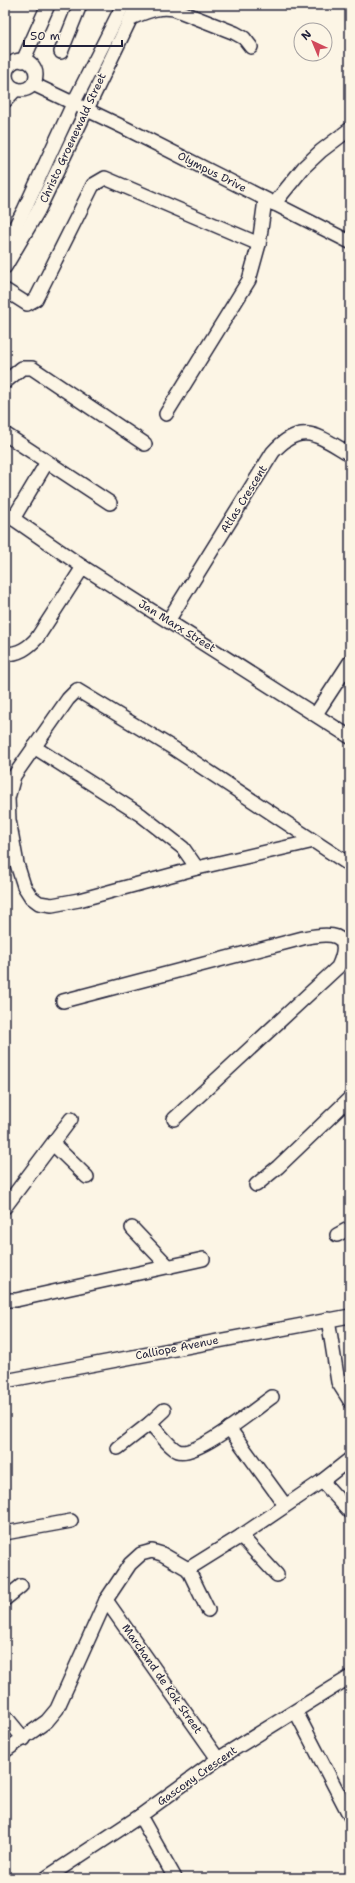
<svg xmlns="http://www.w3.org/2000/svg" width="355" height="1883" viewBox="0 0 355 1883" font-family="'Shantell Sans',sans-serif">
  <defs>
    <filter id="shadow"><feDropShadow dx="-3.5" dy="3.5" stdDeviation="0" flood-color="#0004"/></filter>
  </defs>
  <rect width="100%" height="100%" fill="#fcf5e5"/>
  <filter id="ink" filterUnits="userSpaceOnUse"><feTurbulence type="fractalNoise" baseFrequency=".025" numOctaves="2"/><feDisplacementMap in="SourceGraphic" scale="8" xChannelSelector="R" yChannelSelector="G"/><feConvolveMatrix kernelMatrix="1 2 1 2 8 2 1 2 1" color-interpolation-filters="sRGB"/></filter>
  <g filter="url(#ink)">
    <!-- building -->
    <polygon fill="#c6c1bb" stroke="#22223b" filter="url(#shadow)" points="5,21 9,28 5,30"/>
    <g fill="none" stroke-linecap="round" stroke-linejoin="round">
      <defs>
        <g id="minor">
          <path d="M131 18C146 12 158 6 174 9L235 33 244 38 251 47"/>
          <polyline points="61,52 80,5"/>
          <circle cx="21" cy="75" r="15"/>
          <polyline points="23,61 48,5"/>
          <polyline points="33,84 125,128 350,242"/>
          <polyline points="5,101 16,89"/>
          <polyline points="274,204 304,167 321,151 350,129"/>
          <polyline points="5,245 24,210 73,104 123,5"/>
          <polyline points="5,267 38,211 137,5"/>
          <polyline points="5,290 27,304 36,299 93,185 105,178 259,244"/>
          <polyline points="5,382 22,368 32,368 145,444"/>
          <polyline points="166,414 249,280 259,244 265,200"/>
          <polyline points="5,434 110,503"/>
          <polyline points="5,513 83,567 350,737"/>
          <polyline points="13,519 47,462"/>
          <path d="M168 621 273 452C302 420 318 436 350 454"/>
          <path d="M5 654C19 654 28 648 37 638L83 567"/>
          <polyline points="316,714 350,662"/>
          <polyline points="34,747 141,815 183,848 197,868"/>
          <polyline points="314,841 197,868 79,900 52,905 39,903 31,897 24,886 17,864 9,820 8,798 14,776 68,699 77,690 173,748 350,865"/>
          <path d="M63 1001 303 938C328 933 355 930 338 967L174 1119"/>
          <polyline points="53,1144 87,1177"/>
          <polyline points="256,1185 278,1167 350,1098"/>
          <polyline points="5,1207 71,1119"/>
          <polyline points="132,1228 169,1267"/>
          <polyline points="337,1235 350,1228"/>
          <polyline points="5,1300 16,1300 203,1259"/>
          <polyline points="328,1319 338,1382 350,1401"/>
          <polyline points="5,1381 350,1316"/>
          <polyline points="150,1423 164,1410"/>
          <polyline points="229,1428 285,1505"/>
          <path d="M118 1448 150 1423C157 1430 170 1448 178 1451 196 1458 256 1408 272 1397"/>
          <polyline points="322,1481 350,1512"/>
          <polyline points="5,1533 71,1521"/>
          <polyline points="241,1536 322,1481 350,1459"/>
          <polyline points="188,1569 241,1536 277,1575"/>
          <polyline points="5,1599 21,1586"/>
          <polyline points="106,1600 218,1759"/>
          <polyline points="296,1712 350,1816"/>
          <polyline points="5,1716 24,1739"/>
          <polyline points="5,1751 47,1721 57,1709 106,1600 130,1564 141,1554 152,1551 162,1554 188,1569 208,1610"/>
          <polyline points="140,1816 175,1878"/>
          <polyline points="46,1878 140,1816 218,1759 350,1677"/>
        </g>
      </defs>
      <!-- minor casing -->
      <use href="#minor" stroke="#22223b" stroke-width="16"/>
      <!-- minor -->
      <use href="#minor" stroke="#fcf5e5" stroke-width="13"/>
    </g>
  </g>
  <g text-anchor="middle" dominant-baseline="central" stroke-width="3" stroke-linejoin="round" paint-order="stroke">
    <!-- street labels -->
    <g font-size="11" fill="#22223b" stroke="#fcf5e5">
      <text transform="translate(73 138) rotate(-65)">Christo Groenewald Street</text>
      <text transform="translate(212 172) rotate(27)">Olympus Drive</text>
      <text transform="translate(244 499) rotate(-58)">Atlas Crescent</text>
      <text transform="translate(177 626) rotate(32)">Jan Marx Street</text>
      <text transform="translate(177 1348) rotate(-11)">Calliope Avenue</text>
      <text transform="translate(162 1679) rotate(55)">Marchand de Kok Street</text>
      <text transform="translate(197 1776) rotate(-35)">Gascony Crescent</text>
    </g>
  </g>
  <!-- margin -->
  <rect width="355" height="1883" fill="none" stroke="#fcf5e5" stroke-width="20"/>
  <rect x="10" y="10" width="335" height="1863" fill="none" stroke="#22223b" stroke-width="1.5" filter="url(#ink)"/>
  <!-- north arrow -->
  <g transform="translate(313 42) rotate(316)"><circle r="19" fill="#fcf5e5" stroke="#a5a1a1"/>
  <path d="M0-3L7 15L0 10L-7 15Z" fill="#d1495b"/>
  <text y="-6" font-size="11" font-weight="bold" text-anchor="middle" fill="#22223b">N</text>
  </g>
  <!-- scale -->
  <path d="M24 40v6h98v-6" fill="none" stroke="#22223b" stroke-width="2"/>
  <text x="30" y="40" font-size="12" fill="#22223b" stroke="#fcf5e5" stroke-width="3" paint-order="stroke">50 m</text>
</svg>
